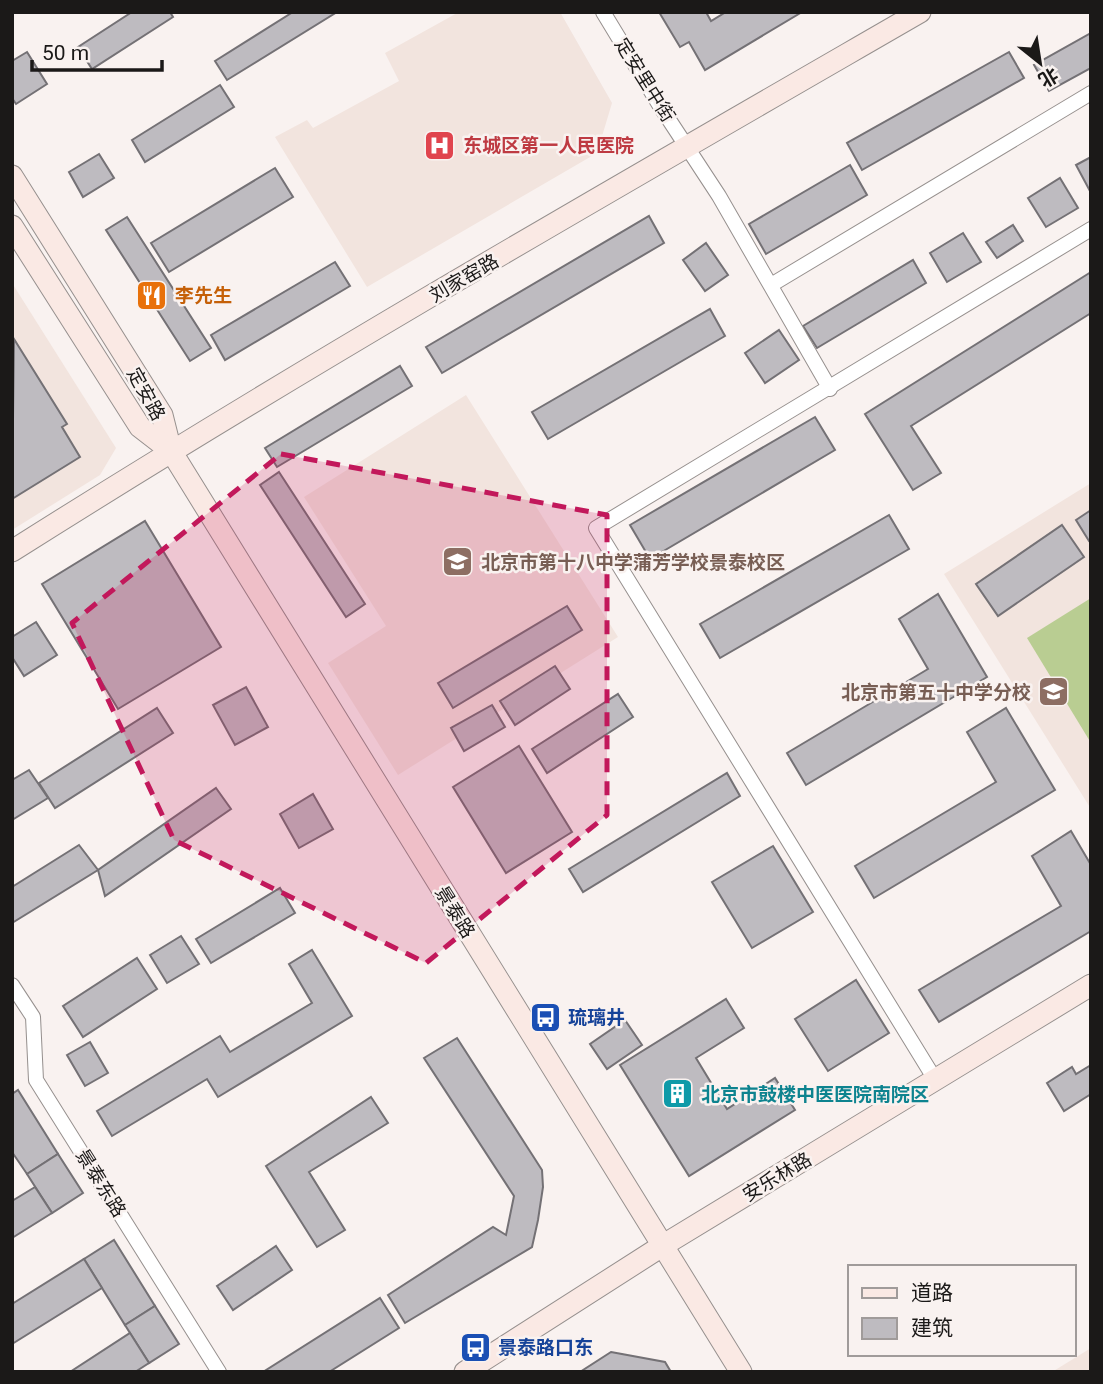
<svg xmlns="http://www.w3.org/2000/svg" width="1103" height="1384" viewBox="0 0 1103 1384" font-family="Roboto,'Noto Sans SC',sans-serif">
  <rect width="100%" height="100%" fill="#f9f2f0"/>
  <!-- built -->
  <g fill="#f2e4de">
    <polygon points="459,12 560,12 612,103 597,153 367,287 275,137 307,120 313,128 399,81 385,53"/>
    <polygon points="12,283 116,448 100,475 12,530"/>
    <polygon points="466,395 618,637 398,775 328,663 386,626 304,497"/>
    <polygon points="1091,483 1091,809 944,574"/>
    <polygon points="1091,1348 1091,1372 1052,1372"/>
  </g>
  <!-- green -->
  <polygon fill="#b9cd92" points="1091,598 1091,743 1027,638"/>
  <!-- building -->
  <g fill="#bebbc0" stroke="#747175" stroke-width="2">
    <polygon points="132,12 170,12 173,17 92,69 78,47"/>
    <polygon points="293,12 337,12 227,80 215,61"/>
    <polygon points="659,12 706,12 711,21 726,12 802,12 705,70 689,42 680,47"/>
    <polygon points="1091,33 1091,68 1049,91 1034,65"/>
    <polygon points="27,52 47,84 16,104 12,98 12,61"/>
    <polygon points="1009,52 1024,78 862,170 847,143"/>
    <polygon points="220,85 234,107 145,162 132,140"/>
    <polygon points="99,154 114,178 83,197 69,172"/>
    <polygon points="1091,157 1091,190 1090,191 1076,165"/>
    <polygon points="850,165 867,195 766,254 749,224"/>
    <polygon points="275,168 293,197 169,272 151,243"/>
    <polygon points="1060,178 1078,208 1046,227 1028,198"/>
    <polygon points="649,216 664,243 442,373 426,347"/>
    <polygon points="127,217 211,348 190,361 106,230"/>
    <polygon points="1013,225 1023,241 997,258 986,242"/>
    <polygon points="963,233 981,262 947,282 930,253"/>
    <polygon points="706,243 728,275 705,291 683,260"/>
    <polygon points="913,260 926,283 817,348 803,326"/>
    <polygon points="335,262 350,286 225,360 211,335"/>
    <polygon points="1091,272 1091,313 911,426 941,473 913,490 865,414"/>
    <polygon points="710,309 725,336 548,439 532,412"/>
    <polygon points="779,330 799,360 765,383 745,353"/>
    <polygon points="14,339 67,424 62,427 80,457 12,499"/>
    <polygon points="400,366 412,386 277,467 265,448"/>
    <polygon points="815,417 835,450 650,559 630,525"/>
    <polygon points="279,472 365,604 346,617 260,485"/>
    <polygon points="1091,510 1091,540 1089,541 1076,520"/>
    <polygon points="889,515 909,549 720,658 700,624"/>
    <polygon points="145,521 221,647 118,709 42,584"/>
    <polygon points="1062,525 1084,557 998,616 976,584"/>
    <polygon points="938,594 987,677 806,785 787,753 928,669 899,619"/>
    <polygon points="567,606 582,630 453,708 438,683"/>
    <polygon points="36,622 57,655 24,676 12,657 12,637"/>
    <polygon points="555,666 570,689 515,725 500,701"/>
    <polygon points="246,687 268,727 235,745 213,705"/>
    <polygon points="618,694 633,717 547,773 532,749"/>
    <polygon points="492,705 505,727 464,751 451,728"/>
    <polygon points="157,708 173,733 55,808 39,783"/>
    <polygon points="1006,708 1055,790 874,898 855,866 996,782 967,732"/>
    <polygon points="519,746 572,832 506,873 453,787"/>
    <polygon points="29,770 48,798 12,820 12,780"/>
    <polygon points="727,773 740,796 583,892 569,869"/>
    <polygon points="216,788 231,809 105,896 98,870"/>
    <polygon points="313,794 333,829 299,848 280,814"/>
    <polygon points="1071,831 1091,865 1091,931 939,1022 919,990 1061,906 1032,856"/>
    <polygon points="79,845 98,870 12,923 12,887"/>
    <polygon points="773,846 813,912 752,948 712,882"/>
    <polygon points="280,888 295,913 211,963 196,939"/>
    <polygon points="181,936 199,964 167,983 150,955"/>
    <polygon points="312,950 352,1016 218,1097 207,1079 112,1136 97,1111 220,1036 230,1052 312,1003 289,964"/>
    <polygon points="137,958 157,989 83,1037 63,1006"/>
    <polygon points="856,980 889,1033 828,1071 795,1019"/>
    <polygon points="726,999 744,1028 696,1058 727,1109 775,1078 795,1110 689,1176 620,1065"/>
    <polygon points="625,1020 642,1045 607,1069 590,1044"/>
    <polygon points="457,1038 542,1170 543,1187 538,1220 532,1247 405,1323 388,1295 493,1227 506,1235 514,1196 424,1058"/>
    <polygon points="90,1042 108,1073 85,1086 67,1055"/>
    <polygon points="1091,1065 1091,1094 1064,1111 1047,1083 1072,1067 1076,1074"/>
    <polygon points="18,1090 58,1154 27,1174 12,1152 12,1094"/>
    <polygon points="371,1097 388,1123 309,1172 345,1230 317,1247 266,1166"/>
    <polygon points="58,1154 83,1193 52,1213 27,1174"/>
    <polygon points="35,1187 52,1213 12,1238 12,1201"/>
    <polygon points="114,1240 155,1306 125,1325 84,1259"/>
    <polygon points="276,1246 292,1270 233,1310 217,1286"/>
    <polygon points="84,1259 102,1288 12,1344 12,1304"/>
    <polygon points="380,1298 399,1328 329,1372 263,1372"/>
    <polygon points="155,1306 179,1344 149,1363 125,1325"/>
    <polygon points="130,1333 149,1363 135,1372 70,1372"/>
    <polygon points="611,1352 665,1362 671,1372 580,1372"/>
  </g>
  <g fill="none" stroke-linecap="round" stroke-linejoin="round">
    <defs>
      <g id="street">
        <polyline points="603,12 660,106 719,196 830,389"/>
        <polyline points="771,285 1091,93"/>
        <polyline points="12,985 33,1017 36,1080 219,1372"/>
        <polyline points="936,1081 596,528 1091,229"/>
      </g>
      <g id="secondary">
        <polyline points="12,176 162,415 171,451 741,1372"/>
        <polyline points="12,226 140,427 171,451"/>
        <path d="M12 551C309 363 615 188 920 12"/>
        <polyline points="465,1372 662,1246 1091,985"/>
      </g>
    </defs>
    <!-- street casing -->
    <use href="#street" stroke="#96908e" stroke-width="16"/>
    <!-- secondary casing -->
    <use href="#secondary" stroke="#96908e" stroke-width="23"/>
    <!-- street -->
    <use href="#street" stroke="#fff" stroke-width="14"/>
    <!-- secondary -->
    <use href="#secondary" stroke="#fae9e4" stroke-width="21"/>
  </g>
  <!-- marked area -->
  <path fill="#c2185b" fill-opacity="0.2" stroke="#c2185b" stroke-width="5" stroke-dasharray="14 9" stroke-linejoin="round" d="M281 454 607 515V815L426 963 174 840 72 623Z"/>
  <!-- icons -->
  <defs>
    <symbol id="hospital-square" viewBox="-11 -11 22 22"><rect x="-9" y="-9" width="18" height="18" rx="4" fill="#e0444e" stroke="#f9f2f0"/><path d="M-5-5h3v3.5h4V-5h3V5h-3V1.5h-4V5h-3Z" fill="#fff"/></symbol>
    <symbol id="restaurant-square" viewBox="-11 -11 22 22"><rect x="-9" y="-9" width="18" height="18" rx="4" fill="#e8710a" stroke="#f9f2f0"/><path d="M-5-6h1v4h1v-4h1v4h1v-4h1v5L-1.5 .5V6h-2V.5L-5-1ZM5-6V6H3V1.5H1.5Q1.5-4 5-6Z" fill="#fff"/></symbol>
    <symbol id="school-square" viewBox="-11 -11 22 22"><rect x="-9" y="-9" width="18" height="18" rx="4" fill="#8d6e63" stroke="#f9f2f0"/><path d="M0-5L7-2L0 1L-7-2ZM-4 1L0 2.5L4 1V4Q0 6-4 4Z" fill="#fff"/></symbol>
    <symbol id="bus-square" viewBox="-11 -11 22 22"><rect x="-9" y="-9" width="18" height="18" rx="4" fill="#1a4fb4" stroke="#f9f2f0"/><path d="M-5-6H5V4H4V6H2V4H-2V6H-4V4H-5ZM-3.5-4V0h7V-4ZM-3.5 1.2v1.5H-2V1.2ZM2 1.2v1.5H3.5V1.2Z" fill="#fff"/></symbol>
    <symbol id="building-square" viewBox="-11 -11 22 22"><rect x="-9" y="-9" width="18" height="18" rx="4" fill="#0f9aa8" stroke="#f9f2f0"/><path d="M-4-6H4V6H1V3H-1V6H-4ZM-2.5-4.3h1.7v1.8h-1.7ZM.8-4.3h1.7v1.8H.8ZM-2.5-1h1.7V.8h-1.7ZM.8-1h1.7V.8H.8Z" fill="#fff"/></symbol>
  </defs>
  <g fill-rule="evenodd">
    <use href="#hospital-square" x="422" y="128" width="35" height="35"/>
    <use href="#restaurant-square" x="134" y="278" width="35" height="35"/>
    <use href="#school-square" x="440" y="544" width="35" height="35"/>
    <use href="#school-square" x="1036" y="674" width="35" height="35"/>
    <use href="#bus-square" x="528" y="1000" width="35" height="35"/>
    <use href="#building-square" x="660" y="1076" width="35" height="35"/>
    <use href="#bus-square" x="458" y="1330" width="35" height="35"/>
  </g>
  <g text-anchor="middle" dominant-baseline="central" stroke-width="5" stroke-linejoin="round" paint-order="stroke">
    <!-- street labels -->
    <g font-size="19" fill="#1b1918" stroke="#f9f2f0">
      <text transform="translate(645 80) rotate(58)">定安里中街</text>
      <text transform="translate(464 278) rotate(-30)">刘家窑路</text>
      <text transform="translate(146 394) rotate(61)">定安路</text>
      <text transform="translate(455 912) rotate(58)">景泰路</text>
      <text transform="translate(777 1177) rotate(-31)">安乐林路</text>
      <text transform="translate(101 1183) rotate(58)">景泰东路</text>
    </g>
    <!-- health labels -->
    <g font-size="19" font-weight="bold" fill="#be3a42" stroke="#f9f2f0" text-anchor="start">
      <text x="463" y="145">东城区第一人民医院</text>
    </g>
    <!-- food labels -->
    <g font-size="19" font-weight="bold" fill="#c56008" stroke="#f9f2f0" text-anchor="start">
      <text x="175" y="295">李先生</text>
    </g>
    <!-- education labels -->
    <g font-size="19" font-weight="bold" fill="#785e54" stroke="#f9f2f0" text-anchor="start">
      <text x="481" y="562">北京市第十八中学蒲芳学校景泰校区</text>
      <text x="1031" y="692" text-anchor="end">北京市第五十中学分校</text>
    </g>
    <!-- transit labels -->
    <g font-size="19" font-weight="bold" fill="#164399" stroke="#f9f2f0" text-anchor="start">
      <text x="568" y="1017">琉璃井</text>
      <text x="498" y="1347">景泰路口东</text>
    </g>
    <!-- culture labels -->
    <g font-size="19" font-weight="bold" fill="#0d838f" stroke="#f9f2f0" text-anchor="start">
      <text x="701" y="1094">北京市鼓楼中医医院南院区</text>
    </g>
  </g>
  <!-- border -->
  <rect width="1103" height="1384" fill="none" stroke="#1b1918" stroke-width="28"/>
  <!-- legend -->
  <rect x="848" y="1265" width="228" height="91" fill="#f9f2f0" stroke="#a09b9a" stroke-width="2"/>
  <rect x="862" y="1288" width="35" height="10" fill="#fae9e4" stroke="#a09b9a" stroke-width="2"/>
  <text x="911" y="1300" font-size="21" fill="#1b1918">道路</text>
  <rect x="862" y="1318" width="35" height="21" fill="#bebbc0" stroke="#a09b9a" stroke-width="2"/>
  <text x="911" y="1335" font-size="21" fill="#1b1918">建筑</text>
  <!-- north arrow -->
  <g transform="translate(1040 63) rotate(150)" stroke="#f9f2f0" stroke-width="5" paint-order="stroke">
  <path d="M0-5L12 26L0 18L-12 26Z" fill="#1b1918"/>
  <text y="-10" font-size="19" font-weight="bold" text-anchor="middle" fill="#1b1918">北</text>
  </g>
  <!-- scale -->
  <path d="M32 60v10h130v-10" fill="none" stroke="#1b1918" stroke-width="3.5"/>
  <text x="42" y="60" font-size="21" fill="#1b1918" stroke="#f9f2f0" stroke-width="5" paint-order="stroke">50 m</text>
</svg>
